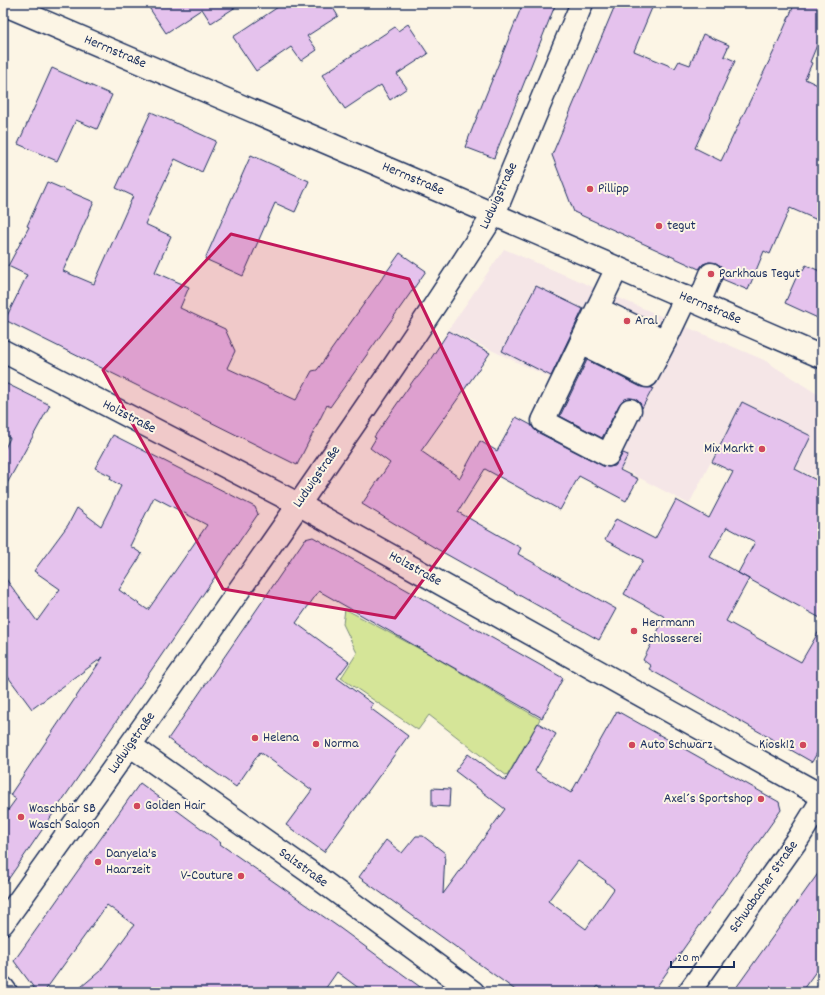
<svg xmlns="http://www.w3.org/2000/svg" width="825" height="995" viewBox="0 0 825 995" font-family="Dekko,sans-serif">
  <rect width="100%" height="100%" fill="#fcf5e5"/>
  <filter id="ink" filterUnits="userSpaceOnUse"><feTurbulence type="fractalNoise" baseFrequency=".025" numOctaves="2"/><feDisplacementMap in="SourceGraphic" scale="8" xChannelSelector="R" yChannelSelector="G"/><feConvolveMatrix kernelMatrix="1 2 1 2 8 2 1 2 1" color-interpolation-filters="sRGB"/></filter>
  <g filter="url(#ink)">
    <!-- built -->
    <polygon fill="#f5e6e7" points="504,249 764,360 822,397 822,481 796,468 811,436 742,402 689,504 533,422 553,379 448,330"/>
    <!-- green -->
    <polygon fill="#d5e598" stroke="#788a7b" points="345,609 431,655 540,719 507,776 429,715 418,730 341,678 357,653 343,624"/>
    <!-- building -->
    <g fill="#e5c2ed" stroke="#1b2f5e" fill-rule="evenodd">
      <polygon points="146,3 242,3 211,23 202,9 166,33"/>
      <polygon points="284,3 330,3 338,16 307,36 317,50 301,61 291,47 256,71 233,37"/>
      <polygon points="523,3 556,3 494,158 465,147"/>
      <polygon points="616,3 654,3 634,51 675,68 679,61 690,65 703,34 729,45 724,56 735,61 695,148 721,161 775,49 795,3 822,3 822,33 810,62 812,63 805,79 822,87 822,222 790,208 770,254 764,251 748,290 722,279 723,272 721,266 716,263 709,262 703,264 699,269 574,212 552,155"/>
      <polygon points="408,24 428,54 397,74 407,88 390,100 381,85 345,109 322,75 395,27 398,31"/>
      <polygon points="52,68 112,95 97,129 76,120 57,161 18,144"/>
      <polygon points="151,112 216,141 202,172 175,159 145,224 171,236 155,272 189,287 180,308 225,329 235,351 227,368 296,400 312,371 317,370 400,253 426,271 330,407 327,405 297,465 5,320 27,275 8,266 29,227 27,226 47,182 94,202 63,271 94,284 133,196 116,188"/>
      <polygon points="251,155 309,181 295,212 275,203 243,276 205,259"/>
      <polygon points="806,265 822,272 822,320 785,303 800,269 803,270"/>
      <polygon points="536,286 583,309 551,376 502,351"/>
      <polygon points="449,331 490,353 421,451 460,478 480,441 497,451 516,417 531,425 533,428 537,432 603,466 608,467 615,466 619,460 623,453 628,455 620,470 638,479 626,501 579,476 560,510 485,469 458,512 521,548 518,554 616,609 599,640 437,549 362,504 390,463 370,448 376,438 374,437 415,378 417,378 424,369"/>
      <polygon points="587,360 641,387 653,388 642,408 640,403 635,399 629,398 623,400 619,405 602,438 560,416"/>
      <polygon points="3,382 50,405 3,491 3,452 10,438 3,434"/>
      <polygon points="742,402 811,436 795,469 822,483 822,619 738,573 755,542 727,527 710,557 749,579 726,621 801,662 822,626 822,744 812,762 649,669 651,666 643,660 665,617 624,594 643,560 605,540 616,519 655,539 676,500 709,518 733,472 712,462"/>
      <path d="M113 435 255 507 258 514 3 887V817L16 799 10 795 103 657 32 709 3 670V575L37 621 60 589 34 571 68 525 77 508 101 526 121 486 110 479 111 476 95 468ZM154 497 207 525 148 610 119 590 142 554 130 546Z"/>
      <polygon points="313,537 563,678 542,718 319,591 296,623 349,662 337,678 373,704 370,708 408,736 324,852 286,825 312,790 260,752 236,787 168,739 305,539"/>
      <path d="M617 711 779 802 781 810 653 992H605L598 986 593 992H518L359 877 386 840 402 853 416 836H423L445 853 443 894 505 809 455 771 468 754 505 781 538 723 556 734 535 771 571 793ZM578 861 606 881H605L614 889 586 929 548 901Z"/>
      <polygon points="140,783 221,843 220,844 337,926 427,992 364,992 337,972 323,992 75,992 100,971 134,925 107,905 44,992 37,992 14,961"/>
      <polygon points="432,788 450,789 449,807 432,806"/>
      <polygon points="822,868 822,963 801,992 733,992"/>
    </g>
    <g fill="none" stroke-linecap="round" stroke-linejoin="round">
      <defs>
        <g id="minor">
          <polyline points="3,4 456,198 822,357"/>
          <polyline points="617,268 543,421 608,455 630,410"/>
          <polyline points="699,303 711,274"/>
          <polyline points="598,309 665,341 686,297"/>
          <polyline points="589,326 656,358"/>
          <polyline points="581,343 647,376 665,341"/>
          <polyline points="3,351 298,504 822,796"/>
          <polyline points="131,746 318,878 473,992"/>
          <path d="M3 923C99 790 194 655 288 520 358 419 428 318 494 214L582 3"/>
          <polyline points="3,988 6,992"/>
        </g>
        <polyline id="major" points="689,992 799,837 822,800"/>
      </defs>
      <!-- minor casing -->
      <use href="#minor" stroke="#1b2f5e" stroke-width="25"/>
      <!-- major casing -->
      <use href="#major" stroke="#1b2f5e" stroke-width="25"/>
      <!-- minor -->
      <use href="#minor" stroke="#fcf5e5" stroke-width="22"/>
      <!-- major -->
      <use href="#major" stroke="#fcf5e5" stroke-width="22"/>
    </g>
  </g>
  <!-- marked area -->
  <path fill="#c2185b" fill-opacity="0.2" stroke="#c2185b" stroke-width="3" stroke-linejoin="round" d="M231 234 409 279 502 473 395 618 223 589 103 370Z"/>
  <!-- markers -->
  <g fill="#d1495b" stroke="#fcf5e5" stroke-width="1.5">
    <circle cx="590" cy="189" r="4"/>
    <circle cx="659" cy="226" r="4"/>
    <circle cx="711" cy="274" r="4"/>
    <circle cx="627" cy="321" r="4"/>
    <circle cx="762" cy="449" r="4"/>
    <circle cx="634" cy="631" r="4"/>
    <circle cx="255" cy="738" r="4"/>
    <circle cx="316" cy="744" r="4"/>
    <circle cx="632" cy="745" r="4"/>
    <circle cx="803" cy="745" r="4"/>
    <circle cx="761" cy="799" r="4"/>
    <circle cx="137" cy="806" r="4"/>
    <circle cx="21" cy="817" r="4"/>
    <circle cx="98" cy="862" r="4"/>
    <circle cx="241" cy="876" r="4"/>
  </g>
  <g text-anchor="middle" dominant-baseline="central" stroke-width="4" stroke-linejoin="round" paint-order="stroke">
    <!-- street labels -->
    <g font-size="14" fill="#1b2f5e" stroke="#fcf5e5">
      <text transform="translate(115 52) rotate(23)">Herrnstraße</text>
      <text transform="translate(413 179) rotate(23)">Herrnstraße</text>
      <text transform="translate(499 196) rotate(-65)">Ludwigstraße</text>
      <text transform="translate(710 308) rotate(23)">Herrnstraße</text>
      <text transform="translate(129 417) rotate(27)">Holzstraße</text>
      <text transform="translate(317 477) rotate(-55)">Ludwigstraße</text>
      <text transform="translate(415 569) rotate(29)">Holzstraße</text>
      <text transform="translate(132 743) rotate(-55)">Ludwigstraße</text>
      <text transform="translate(303 868) rotate(36)">Salzstraße</text>
      <text transform="translate(764 887) rotate(-55)">Schwabacher Straße</text>
    </g>
    <!-- poi labels -->
    <g font-size="14" fill="#1b2f5e" stroke="#fcf5e5" text-anchor="start">
      <text x="598" y="189">Pillipp</text>
      <text x="667" y="226">tegut</text>
      <text x="719" y="274">Parkhaus Tegut</text>
      <text x="635" y="321">Aral</text>
      <text x="754" y="449" text-anchor="end">Mix Markt</text>
      <text x="642" y="623">Herrmann<tspan x="642" dy="16">Schlosserei</tspan></text>
      <text x="263" y="738">Helena</text>
      <text x="324" y="744">Norma</text>
      <text x="640" y="745">Auto Schwarz</text>
      <text x="795" y="745" text-anchor="end">Kiosk12</text>
      <text x="753" y="799" text-anchor="end">Axel´s Sportshop</text>
      <text x="145" y="806">Golden Hair</text>
      <text x="29" y="809">Waschbär SB<tspan x="29" dy="16">Wasch Saloon</tspan></text>
      <text x="106" y="854">Danyela's<tspan x="106" dy="16">Haarzeit</tspan></text>
      <text x="233" y="876" text-anchor="end">V-Couture</text>
    </g>
  </g>
  <!-- margin -->
  <rect width="825" height="995" fill="none" stroke="#fcf5e5" stroke-width="16"/>
  <rect x="8" y="8" width="809" height="979" fill="none" stroke="#1b2f5e" stroke-width="1.5" filter="url(#ink)"/>
  <!-- scale -->
  <path d="M671 961v6h63v-6" fill="none" stroke="#1b2f5e" stroke-width="2"/>
  <text x="677" y="961" font-size="12" fill="#1b2f5e" stroke="#fcf5e5" stroke-width="3" paint-order="stroke">20 m</text>
</svg>
